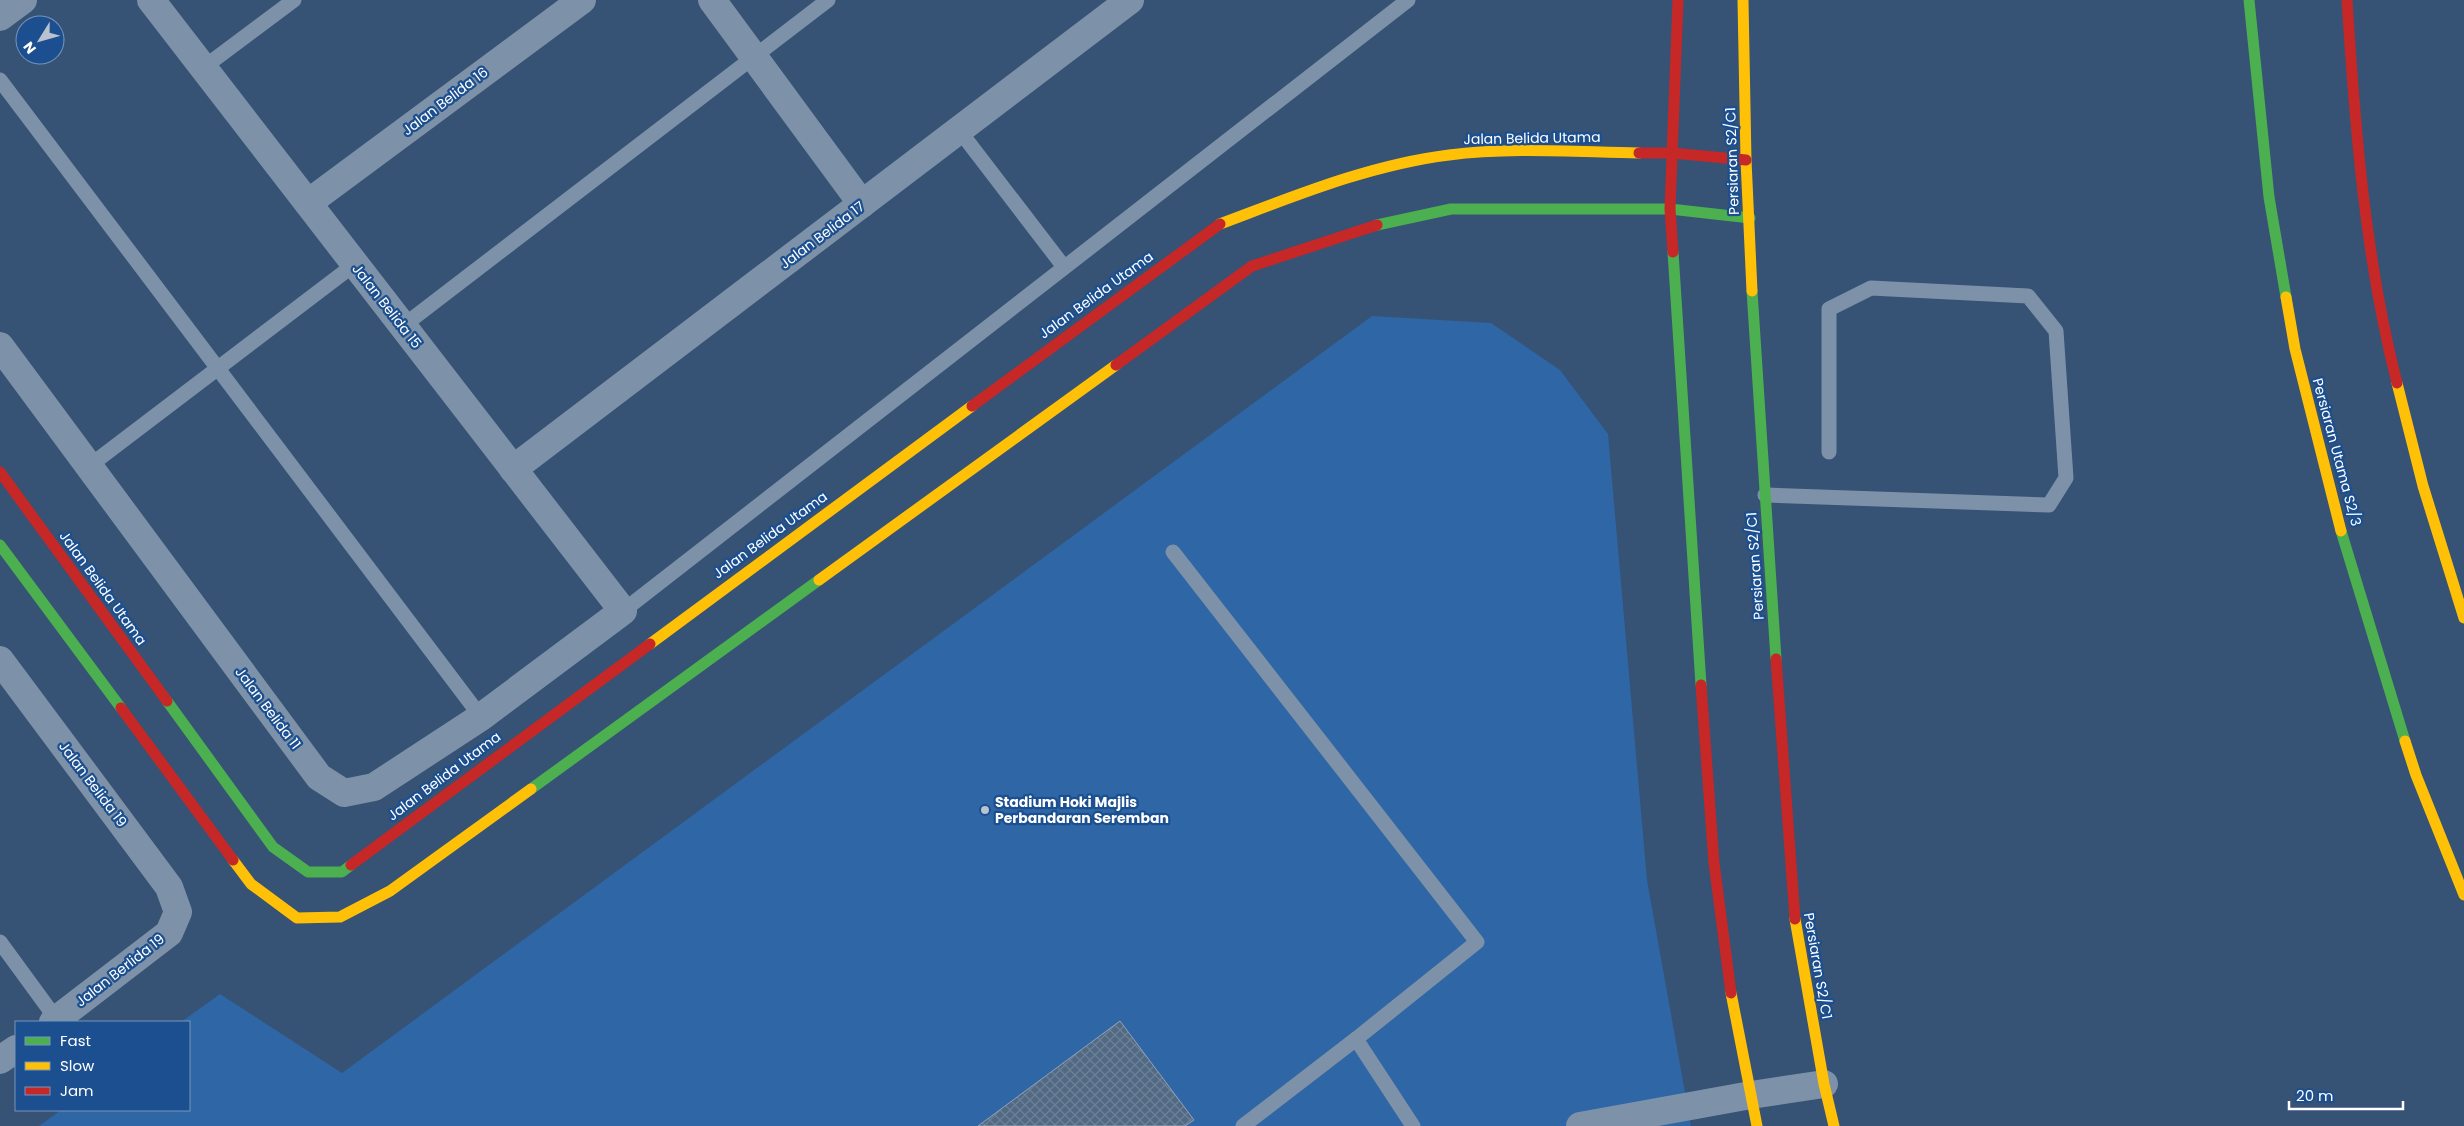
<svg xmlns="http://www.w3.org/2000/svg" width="2464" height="1126" viewBox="0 0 2464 1126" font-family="Poppins,sans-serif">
  <defs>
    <pattern id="building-cross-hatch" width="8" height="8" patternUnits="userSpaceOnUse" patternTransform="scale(1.25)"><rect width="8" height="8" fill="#526984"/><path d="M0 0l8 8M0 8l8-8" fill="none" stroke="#6c8096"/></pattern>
  </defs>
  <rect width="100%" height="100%" fill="#365274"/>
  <!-- grass -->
  <polygon fill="#2f66a5" points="1372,316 1491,323 1560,370 1608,434 1647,880 1691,1126 39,1126 61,1110 189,1110 189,1022 181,1022 220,994 342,1073"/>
  <!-- building -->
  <polygon fill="url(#building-cross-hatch)" stroke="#92a2b6" points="1120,1021 1194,1120 1185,1126 978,1126"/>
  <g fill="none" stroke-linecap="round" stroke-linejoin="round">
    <!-- lane -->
    <g stroke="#7d92a8" stroke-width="15">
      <polyline points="203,68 294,0"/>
      <polyline points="0,80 481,717"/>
      <polyline points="959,130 1064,267"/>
      <polyline points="403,326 828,0"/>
      <polyline points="88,467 355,264"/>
      <polyline points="1765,495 2049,505 2066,478 2056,331 2028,296 1871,288 1829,309 1829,452"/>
      <polyline points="1173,552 1477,942 1356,1039"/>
      <polyline points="623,611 1408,0"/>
      <polyline points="0,942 57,1020"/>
      <polyline points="1243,1126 1356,1039 1413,1126"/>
    </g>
    <!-- street -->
    <g stroke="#7d92a8" stroke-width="28">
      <polyline points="712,0 862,204"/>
      <polyline points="0,17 23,0"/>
      <polyline points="308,203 582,0"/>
      <polyline points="0,346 319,777 344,793 374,787 481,717 623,611 151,0"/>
      <polyline points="513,469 1130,0"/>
      <polyline points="0,660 169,887 178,912 169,933 53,1022"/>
      <polyline points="0,1060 16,1049"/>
      <polyline points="1580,1126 1751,1095 1824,1084"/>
    </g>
    <!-- fast -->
    <g stroke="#4caf50" stroke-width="11">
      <polyline points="2249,0 2269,197 2286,297"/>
      <polyline points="1377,225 1451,209 1670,209 1750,218"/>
      <polyline points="1673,252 1701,685"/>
      <polyline points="1752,291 1776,659"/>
      <polyline points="2341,531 2405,741"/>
      <polyline points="0,545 121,708"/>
      <polyline points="167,701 273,847 308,872 342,872 351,865"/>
      <polyline points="531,789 819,580"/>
    </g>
    <!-- slow -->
    <g stroke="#ffc107" stroke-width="11">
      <polyline points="1743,0 1746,160 1752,291"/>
      <path d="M1220 224C1295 196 1369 165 1449 155 1511 147 1576 152 1639 153"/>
      <polyline points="2286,297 2295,349 2341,531"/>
      <polyline points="2397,383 2423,486 2464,618"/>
      <polyline points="819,580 1116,365"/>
      <polyline points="650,644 972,406"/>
      <polyline points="2405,741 2416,775 2464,895"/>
      <polyline points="233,860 251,884 297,918 340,917 390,891 531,789"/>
      <polyline points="1795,919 1824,1084 1834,1126"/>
      <polyline points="1731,993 1757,1126"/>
    </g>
    <!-- jam -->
    <g stroke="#c62828" stroke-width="11">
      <path d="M2347 0C2355 128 2365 258 2397 383"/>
      <polyline points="1639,153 1672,153 1746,160"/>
      <polyline points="1673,252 1670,209 1678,0"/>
      <polyline points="1116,365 1252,266 1377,225"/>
      <polyline points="972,406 1220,224"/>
      <polyline points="0,472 167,701"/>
      <polyline points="1776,659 1795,919"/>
      <polyline points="1701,685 1714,863 1731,993"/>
      <polyline points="121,708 233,860"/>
      <polyline points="351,865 650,644"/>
    </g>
  </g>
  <!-- markers -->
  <circle fill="#b9c2ce" stroke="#1b4f8f" stroke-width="2" cx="985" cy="810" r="5"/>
  <g text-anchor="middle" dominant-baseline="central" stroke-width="4.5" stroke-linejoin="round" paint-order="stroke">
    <!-- street labels -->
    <g font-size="14" fill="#fff" stroke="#1b4f8f">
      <text transform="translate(445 101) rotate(-37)">Jalan Belida 16</text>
      <text transform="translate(1532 138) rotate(-1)">Jalan Belida Utama</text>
      <text transform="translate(1732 161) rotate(-92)">Persiaran S2/C1</text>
      <text transform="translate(822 235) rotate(-37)">Jalan Belida 17</text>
      <text transform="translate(1096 295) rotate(-36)">Jalan Belida Utama</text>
      <text transform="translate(387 306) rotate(52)">Jalan Belida 15</text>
      <text transform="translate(2337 452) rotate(75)">Persiaran Utama S2/3</text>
      <text transform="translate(770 535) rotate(-36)">Jalan Belida Utama</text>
      <text transform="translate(1755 566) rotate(-94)">Persiaran S2/C1</text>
      <text transform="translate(103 588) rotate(54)">Jalan Belida Utama</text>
      <text transform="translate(268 708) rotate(53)">Jalan Belida 11</text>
      <text transform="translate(444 776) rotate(-37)">Jalan Belida Utama</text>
      <text transform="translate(93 784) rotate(53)">Jalan Belida 19</text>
      <text transform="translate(1818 966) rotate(80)">Persiaran S2/C1</text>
      <text transform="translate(120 970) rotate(-38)">Jalan Berlida 19</text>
    </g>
    <!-- poi labels -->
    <g font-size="14" font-weight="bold" fill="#fff" stroke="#1b4f8f" text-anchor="start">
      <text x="995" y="802">Stadium Hoki Majlis<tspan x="995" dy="16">Perbandaran Seremban</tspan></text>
    </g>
  </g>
  <!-- legend -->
  <rect x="15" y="1021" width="175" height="90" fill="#1b4f8f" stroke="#7695bc"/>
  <rect x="25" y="1037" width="25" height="8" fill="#4caf50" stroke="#7695bc"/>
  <text x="60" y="1046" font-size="15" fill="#ffffff">Fast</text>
  <rect x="25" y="1062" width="25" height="8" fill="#ffc107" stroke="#7695bc"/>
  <text x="60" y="1071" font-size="15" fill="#ffffff">Slow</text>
  <rect x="25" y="1087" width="25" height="8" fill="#c62828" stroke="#7695bc"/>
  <text x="60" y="1096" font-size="15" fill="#ffffff">Jam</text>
  <!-- north arrow -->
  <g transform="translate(40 40) rotate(233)"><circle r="24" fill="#1b4f8f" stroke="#7695bc"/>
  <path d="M0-4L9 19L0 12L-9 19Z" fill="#b9c2ce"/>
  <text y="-8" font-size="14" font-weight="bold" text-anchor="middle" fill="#ffffff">N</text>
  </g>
  <!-- scale -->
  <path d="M2289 1101v8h114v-8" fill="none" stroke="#ffffff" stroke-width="2.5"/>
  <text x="2296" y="1101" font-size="15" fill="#ffffff" stroke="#1b4f8f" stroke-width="4" paint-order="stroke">20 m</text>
</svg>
